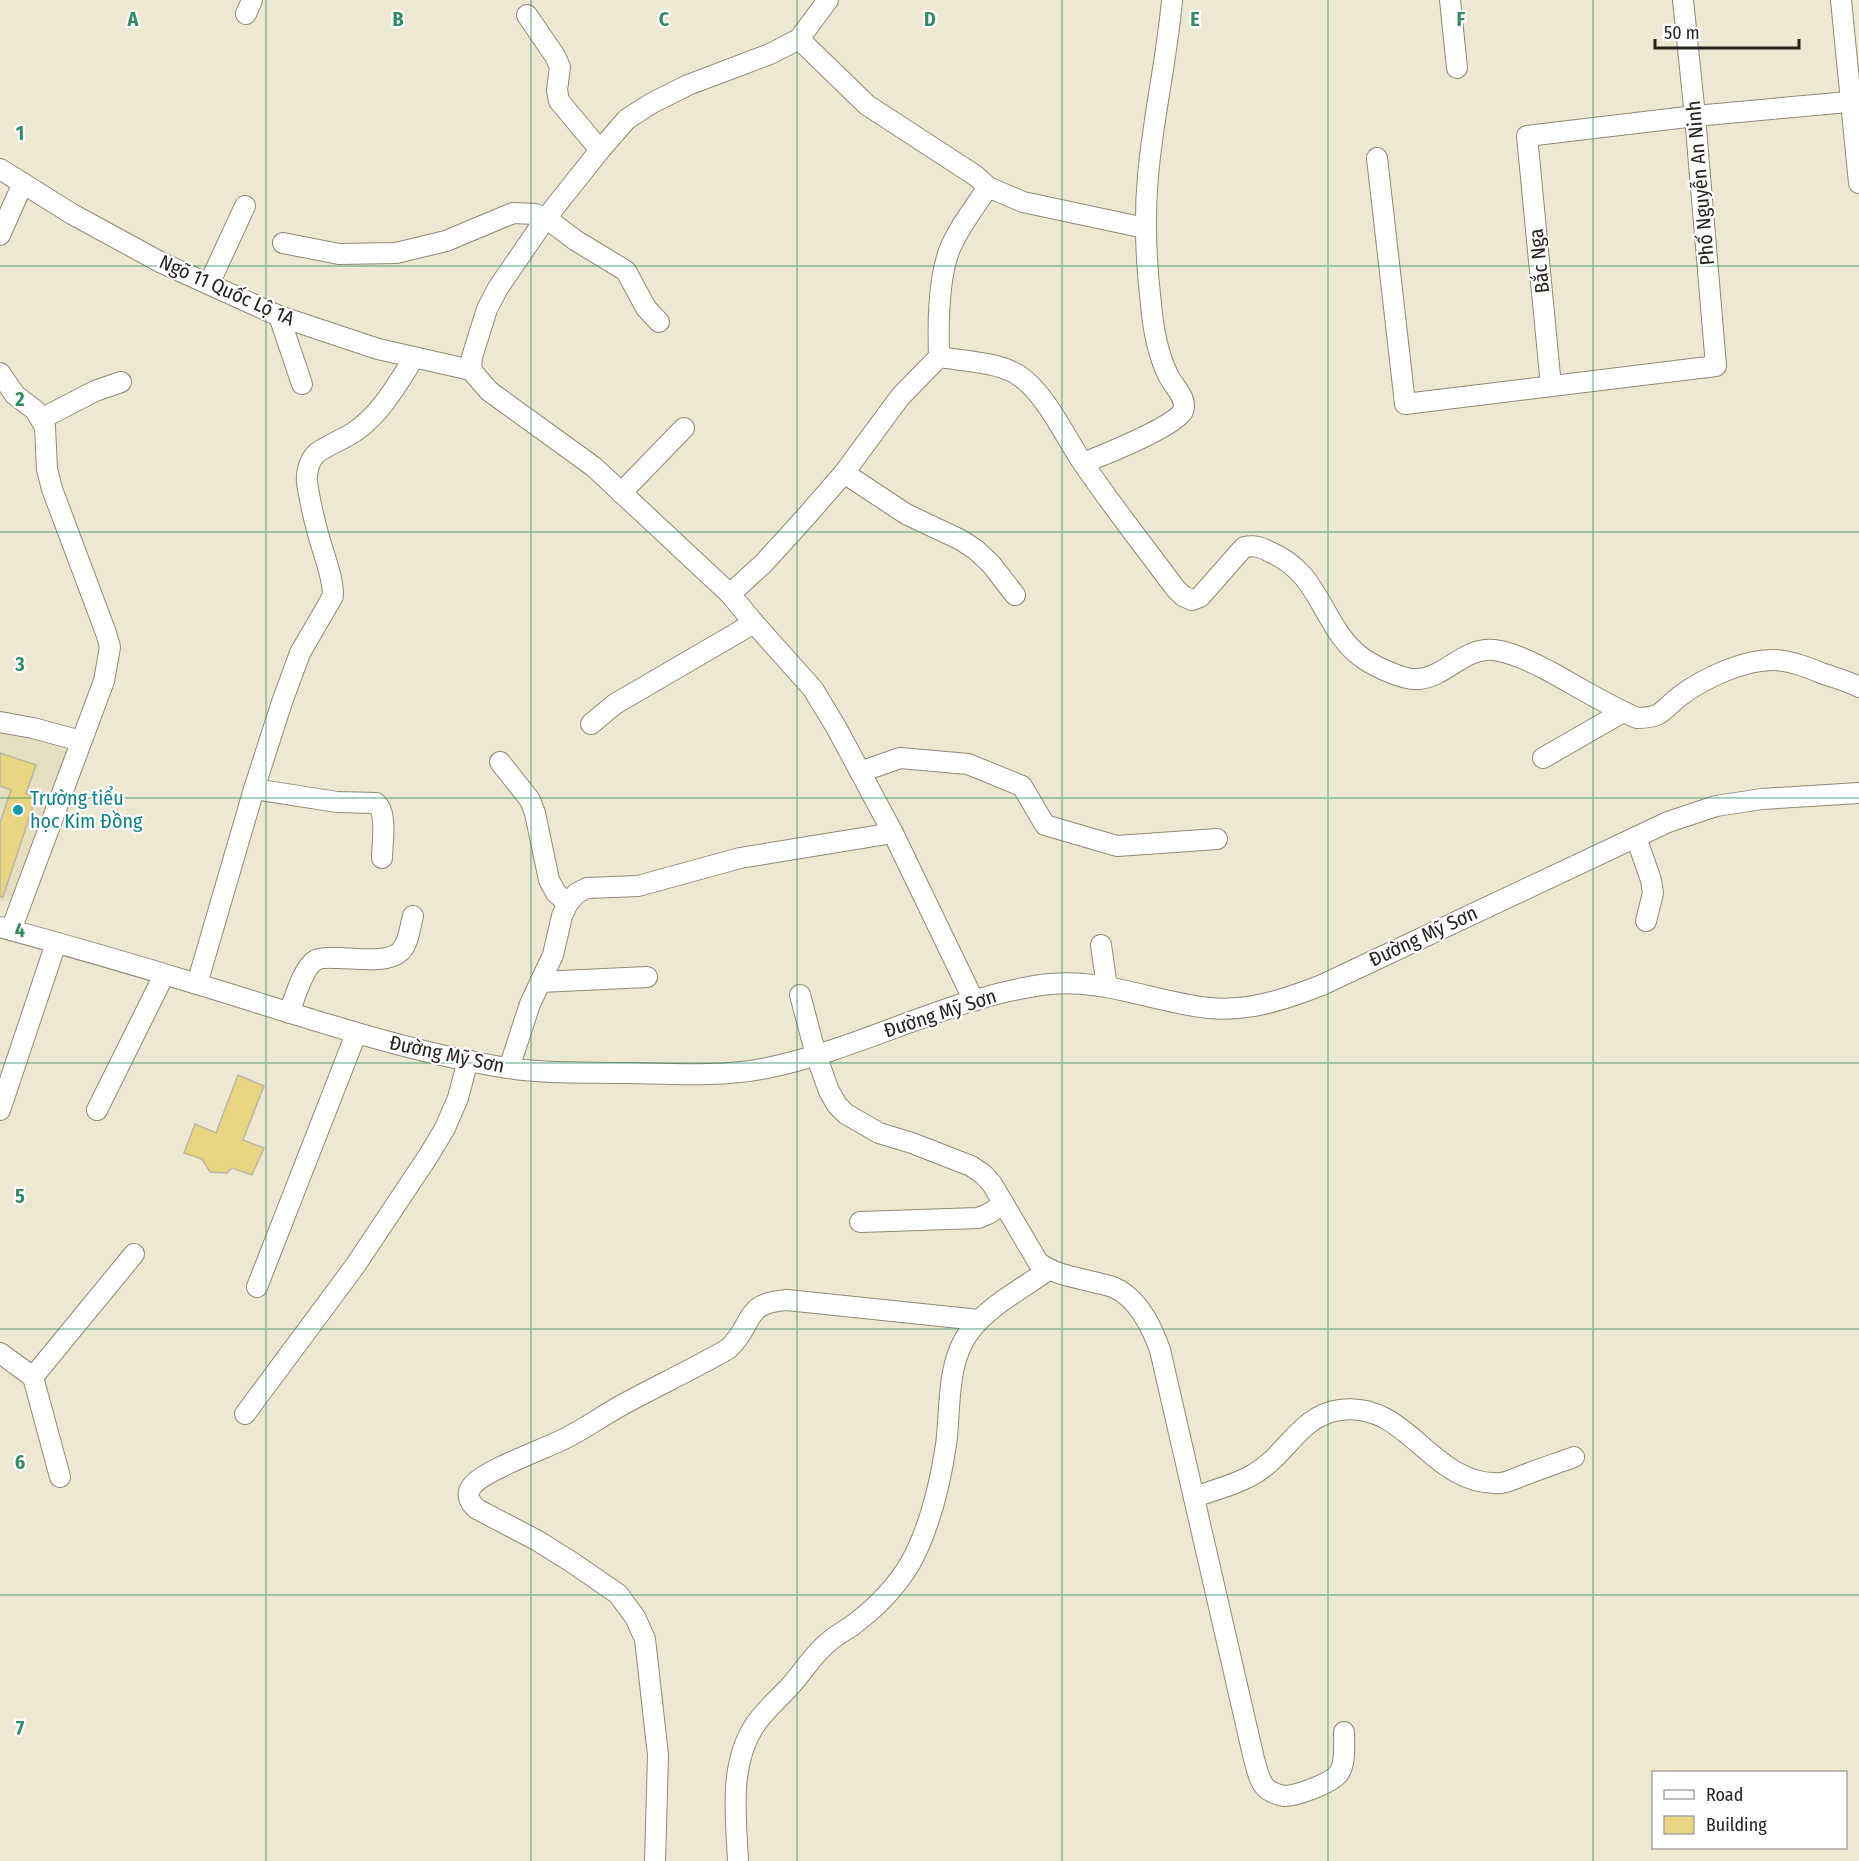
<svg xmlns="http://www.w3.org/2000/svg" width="1859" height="1861" viewBox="0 0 1859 1861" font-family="'Fira Sans Condensed',sans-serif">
  <rect width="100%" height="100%" fill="#ede8d1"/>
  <!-- built -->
  <polygon fill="#e5debf" points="0,728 61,743 68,755 17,898 5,902 0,901"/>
  <!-- building -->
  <g fill="#e7d582" stroke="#bcb7a0" stroke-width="1.5">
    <polygon points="0,753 36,765 26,794 36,797 3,897 0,897 0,823 11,790 0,786"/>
    <polygon points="238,1075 264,1086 243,1140 264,1148 252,1175 232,1168 227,1173 210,1172 202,1159 184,1153 195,1124 216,1133"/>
  </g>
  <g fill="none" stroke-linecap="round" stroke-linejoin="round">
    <defs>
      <g id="minor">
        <polyline points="828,0 799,39 770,54 688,85 652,103 627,119 600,150 546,218 498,288 487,309 472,357 471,370 489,391 594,467 730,594 754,623 813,689 836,727 893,833 974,1001"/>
        <polyline points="1450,0 1457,68"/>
        <polyline points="1841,0 1859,183"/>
        <polyline points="246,14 252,0"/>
        <polyline points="527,15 555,56 560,67 557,90 559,101 600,150"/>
        <polyline points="799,39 867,105 976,176 988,187 1023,202 1145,228"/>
        <polyline points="1377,158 1405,404 1716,366 1695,116 1683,0"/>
        <polyline points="0,169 72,214 162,263 279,316 378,349 471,370"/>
        <polyline points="0,235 23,183"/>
        <polyline points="283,243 339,254 396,253 446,241 513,213 535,214 546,218 575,240 626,271 646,308 659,322"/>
        <polyline points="209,284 245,206"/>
        <polyline points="279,316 302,384"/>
        <path d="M939 357C963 361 998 362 1018 375 1045 392 1065 437 1083 463 1112 506 1144 546 1175 588L1183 596 1192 600 1200 597 1244 547C1255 545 1261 547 1270 552 1282 557 1294 566 1303 576 1325 602 1334 639 1364 659 1376 667 1405 681 1419 679 1447 676 1464 647 1494 650 1514 653 1531 662 1549 671 1578 687 1607 705 1637 718 1663 718 1662 710 1680 696 1704 678 1745 659 1775 660 1792 661 1809 668 1824 674 1836 678 1848 681 1859 687"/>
        <polyline points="0,373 15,395 35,410 45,427 47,469 52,489 106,633 110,647 104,681 11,930"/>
        <polyline points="1551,386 1527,136 1695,116 1859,101"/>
        <polyline points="41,419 95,391 121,382"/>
        <path d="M1083 463C1101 456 1176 426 1183 411 1188 398 1173 386 1168 375 1157 352 1153 329 1151 304 1146 262 1144 219 1148 176 1153 117 1167 59 1172 0"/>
        <polyline points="844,473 906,514 961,540 976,550 991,564 1015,595"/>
        <polyline points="621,493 684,428"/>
        <path d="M730 594 763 564 803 520 844 473 900 397 939 357C938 324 938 282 949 251 958 228 975 207 988 187"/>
        <polyline points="0,722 33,728 81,741"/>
        <polyline points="591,724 615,704 754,623"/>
        <polyline points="1543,758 1623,712"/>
        <polyline points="500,762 530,800 535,813 549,880 556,893 568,903"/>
        <polyline points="860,772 900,758 968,764 1022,786 1045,825 1117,846 1217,839"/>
        <path d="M254 789 337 802 376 803C388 813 382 843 382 858"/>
        <polyline points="1636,837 1651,880 1653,893 1646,921"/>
        <path d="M0 927C66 945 132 964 197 984 300 1015 401 1051 507 1068 547 1074 590 1072 630 1073 675 1074 722 1077 767 1068 860 1049 946 999 1041 985 1099 976 1153 1002 1209 1008 1249 1012 1286 999 1322 985L1668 822 1716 806 1762 799 1859 793"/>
        <polyline points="1101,945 1107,987"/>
        <polyline points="540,982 647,977"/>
        <path d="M197 984 254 789 282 702 300 653 333 596C333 576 324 556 319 537 314 520 310 501 307 483 306 473 309 460 317 453 329 444 345 439 357 430 383 411 397 384 414 358"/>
        <path d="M800 995 816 1055 829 1091 837 1105 846 1114 879 1133 912 1143 971 1166 983 1174 992 1184 1038 1262C1052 1273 1068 1276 1085 1280 1094 1282 1104 1284 1113 1287 1137 1297 1152 1327 1160 1350L1254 1759C1257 1769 1259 1782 1267 1789 1271 1792 1279 1795 1284 1796 1297 1796 1332 1783 1339 1773 1346 1763 1344 1743 1344 1732"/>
        <path d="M289 1013C294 1000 303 967 316 960 322 957 332 958 339 958 356 958 388 964 401 951 409 942 410 927 413 916"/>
        <polyline points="509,1068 530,1004 553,955 562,916 568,903 577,893 587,888 638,886 740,858 893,833"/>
        <polyline points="0,1110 56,943"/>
        <polyline points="97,1110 164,975"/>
        <polyline points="860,1222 978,1218 988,1214 1004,1204"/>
        <polyline points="257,1287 356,1034"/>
        <polyline points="0,1353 33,1377 60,1477"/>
        <polyline points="33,1377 134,1254"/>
        <polyline points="245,1414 355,1266 429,1155 445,1128 458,1098 468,1060"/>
        <path d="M1194 1497C1214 1490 1236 1485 1254 1474 1287 1455 1300 1415 1340 1410 1408 1400 1431 1487 1501 1483 1509 1482 1518 1477 1527 1474 1542 1468 1558 1463 1574 1457"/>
        <path d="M655 1861 658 1755 645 1639 635 1617 618 1594 573 1563 538 1541 477 1509C470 1503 465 1495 472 1486 484 1470 542 1450 562 1440 583 1430 602 1416 622 1405 657 1386 693 1369 728 1349 755 1325 741 1303 787 1300L979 1320"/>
        <path d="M738 1861C736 1818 729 1767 753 1728 763 1711 779 1699 792 1684 805 1669 815 1652 831 1640 838 1634 846 1630 853 1625 877 1607 896 1588 911 1562 930 1527 940 1484 946 1445 951 1408 946 1362 970 1331 990 1305 1022 1289 1048 1270"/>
      </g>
    </defs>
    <!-- minor casing -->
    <use href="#minor" stroke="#8f8a75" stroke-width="22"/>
    <!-- minor -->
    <use href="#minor" stroke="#fff" stroke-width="20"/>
  </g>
  <!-- grid -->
  <path fill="none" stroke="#338d63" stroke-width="1.5" stroke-opacity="0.55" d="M266 0V1861M531 0V1861M797 0V1861M1062 0V1861M1328 0V1861M1593 0V1861M0 266H1859M0 532H1859M0 798H1859M0 1063H1859M0 1329H1859M0 1595H1859"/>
  <!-- markers -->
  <circle fill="#0f9aa8" stroke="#fff" stroke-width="2" cx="18" cy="810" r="6"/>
  <g text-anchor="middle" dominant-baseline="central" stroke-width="4.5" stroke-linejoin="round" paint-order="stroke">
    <!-- street labels -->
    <g font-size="20" fill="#25231a" stroke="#fff">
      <text transform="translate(1700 183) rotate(-95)">Phố Nguyễn An Ninh</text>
      <text transform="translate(1539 261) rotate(-96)">Bắc Nga</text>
      <text transform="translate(227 290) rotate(24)">Ngõ 11 Quốc Lộ 1A</text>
      <text transform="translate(1423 936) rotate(-25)">Đường Mỹ Sơn</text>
      <text transform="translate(940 1013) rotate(-18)">Đường Mỹ Sơn</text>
      <text transform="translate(447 1054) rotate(12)">Đường Mỹ Sơn</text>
    </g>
    <!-- culture labels -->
    <g font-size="20" fill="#0d838f" stroke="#fff" text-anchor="start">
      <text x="30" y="798">Trường tiểu<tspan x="30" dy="23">học Kim Đồng</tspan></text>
    </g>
  </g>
  <g font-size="20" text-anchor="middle" font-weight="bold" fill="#338d63" stroke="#fff" stroke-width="4.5" stroke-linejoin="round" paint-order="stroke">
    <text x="133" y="26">A</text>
    <text x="398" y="26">B</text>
    <text x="664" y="26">C</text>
    <text x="930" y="26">D</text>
    <text x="1195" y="26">E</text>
    <text x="1461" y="26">F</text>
    <text x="20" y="140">1</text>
    <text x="20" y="406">2</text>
    <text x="20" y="671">3</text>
    <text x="20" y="937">4</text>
    <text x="20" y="1203">5</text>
    <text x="20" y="1469">6</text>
    <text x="20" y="1735">7</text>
  </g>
  <!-- legend -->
  <rect x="1652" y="1771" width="195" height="78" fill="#ffffff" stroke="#a8a7a3" stroke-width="1.5"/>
  <rect x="1664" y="1790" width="30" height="9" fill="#ffffff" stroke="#a8a7a3" stroke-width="1.5"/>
  <text x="1706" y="1801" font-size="18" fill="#25231a">Road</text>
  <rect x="1664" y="1816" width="30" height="18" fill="#e7d582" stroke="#a8a7a3" stroke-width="1.5"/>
  <text x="1706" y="1831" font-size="18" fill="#25231a">Building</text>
  <!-- scale -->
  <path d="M1655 39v9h144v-9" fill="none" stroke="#25231a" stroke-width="3"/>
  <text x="1664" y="39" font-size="18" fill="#25231a" stroke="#ffffff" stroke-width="4.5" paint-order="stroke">50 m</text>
</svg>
